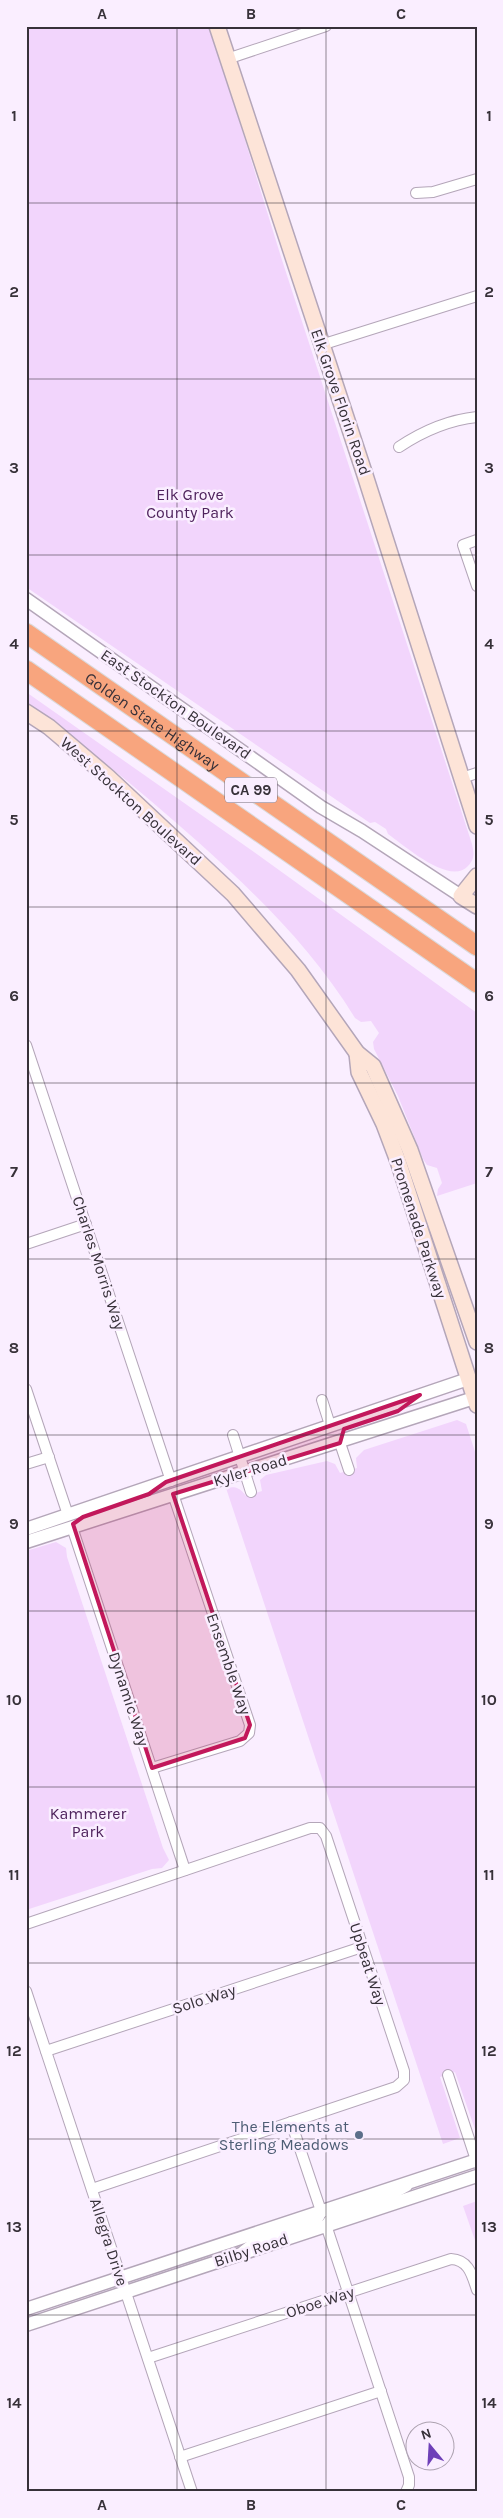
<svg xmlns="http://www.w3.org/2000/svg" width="503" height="2518" viewBox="0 0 503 2518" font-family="Karla,sans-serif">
  <rect width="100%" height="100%" fill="#faeeff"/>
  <!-- green -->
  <g fill="#f2d5fc">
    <path d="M26 26H210L281 257 472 844C474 853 475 859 468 866 450 886 405 846 388 834L386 829 375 822 370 823 26 587Z"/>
    <path d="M26 692 254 852 477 1013V1183L437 1196 438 1189 442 1183 437 1168 427 1165 423 1159 398 1096 374 1049 373 1042 379 1033 371 1021 361 1022 355 1018C312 948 258 896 197 841 143 793 86 746 26 704Z"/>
    <path d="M457 1420 466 1424 477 1458V2135L455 2072 440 2077 460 2138 443 2144 226 1488C236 1486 240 1488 246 1496L262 1491 260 1480 266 1475 327 1461 335 1464 340 1473 357 1468 356 1458 364 1450Z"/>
    <polygon points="56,1542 66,1548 67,1557 163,1848 169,1860 162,1868 152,1869 26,1910 26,1551"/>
    <polygon points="477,2201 477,2246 463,2206"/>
  </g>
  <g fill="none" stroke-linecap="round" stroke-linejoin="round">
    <defs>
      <g id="minor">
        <polyline points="227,59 326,26"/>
        <polyline points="416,193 433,192 477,179"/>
        <polyline points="321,345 477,296"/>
        <path d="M399 447C423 431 448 420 477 417"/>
        <polyline points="477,540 463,545 477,586"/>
        <polyline points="462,778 477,773"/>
        <polyline points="26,1045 171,1481"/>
        <polyline points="26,1244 86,1224"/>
        <polyline points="26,1389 68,1515"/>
        <polyline points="322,1400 330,1425"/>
        <polyline points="233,1435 251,1492"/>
        <polyline points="340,1443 349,1470"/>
        <polyline points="26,1464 49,1457"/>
        <polyline points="72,1527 185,1870"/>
        <polyline points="152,1768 240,1741 249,1733 250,1725 173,1494"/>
        <polyline points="26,1924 310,1828 320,1828 326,1836 404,2071 404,2080 396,2087 92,2189"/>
        <polyline points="26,1991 192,2492"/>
        <polyline points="46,2051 362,1947"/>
        <polyline points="448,2075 477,2163"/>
        <path d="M243 2251C264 2233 293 2235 315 2221 319 2219 320 2215 321 2211L291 2122"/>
        <path d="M148 2358 451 2259C469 2260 472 2275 477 2290"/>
        <polyline points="180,2457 381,2391"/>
        <polyline points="406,2492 409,2485 409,2477 326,2225 331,2218 337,2213 387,2197 407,2186"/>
      </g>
      <g id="tertiary">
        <polyline points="26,599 321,807 362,831 461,896"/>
        <polyline points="26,1529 468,1379"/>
        <polyline points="26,1542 474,1398"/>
        <polyline points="26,2309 477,2160"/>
        <polyline points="26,2325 477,2176"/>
      </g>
      <g id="secondary">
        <polyline points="217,26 364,472 477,826"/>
        <polyline points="26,712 49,727 108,777 233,894 298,970 357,1053 373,1066 410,1150 477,1342"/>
        <polyline points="477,876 461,896 477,906"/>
        <polyline points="357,1053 359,1072 384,1124 398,1161 477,1405"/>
      </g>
      <g id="motorway">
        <path id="s1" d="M26 633 477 946"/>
        <polyline points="26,670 477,983"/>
      </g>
    </defs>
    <!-- minor casing -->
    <use href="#minor" stroke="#b4a6b9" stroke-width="12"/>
    <!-- tertiary casing -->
    <use href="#tertiary" stroke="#b4a6b9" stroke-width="15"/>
    <!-- secondary casing -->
    <use href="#secondary" stroke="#b4a6b9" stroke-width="18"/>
    <!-- motorway casing -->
    <use href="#motorway" stroke="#dbdadb" stroke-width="21"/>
    <!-- minor -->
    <use href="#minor" stroke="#fff" stroke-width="10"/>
    <!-- tertiary -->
    <use href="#tertiary" stroke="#fff" stroke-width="12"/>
    <!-- secondary -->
    <use href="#secondary" stroke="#fde4d8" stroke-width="15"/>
    <!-- motorway -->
    <use href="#motorway" stroke="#f8a57e" stroke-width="19"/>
  </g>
  <!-- marked area -->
  <path fill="#c2185b" fill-opacity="0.2" stroke="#c2185b" stroke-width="4" stroke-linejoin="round" d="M420 1395 398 1411 344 1429 340 1443 173 1494 250 1725 245 1738 152 1768 73 1524 83 1517 149 1494 166 1482Z"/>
  <!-- grid -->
  <path fill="none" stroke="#373139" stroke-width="1" stroke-opacity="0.55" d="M177 26V2492M326 26V2492M26 203H477M26 379H477M26 555H477M26 731H477M26 907H477M26 1083H477M26 1259H477M26 1435H477M26 1611H477M26 1787H477M26 1963H477M26 2139H477M26 2315H477"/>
  <!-- markers -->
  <circle fill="#5c6f8a" stroke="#faeeff" stroke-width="2" cx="359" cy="2135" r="5"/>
  <g text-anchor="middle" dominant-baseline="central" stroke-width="5" stroke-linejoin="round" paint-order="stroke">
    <!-- shield labels -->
    <rect fill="#faeeff" stroke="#726a74" stroke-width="1" x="225" y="777.5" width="52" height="25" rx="4"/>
    <g font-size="15" font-weight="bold" fill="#373139">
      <text x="251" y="790">CA 99</text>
    </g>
    <!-- street labels -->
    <g font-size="16" fill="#373139" stroke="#faeeff">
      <text transform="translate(341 402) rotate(71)">Elk Grove Florin Road</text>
      <text transform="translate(176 704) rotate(35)">East Stockton Boulevard</text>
      <text stroke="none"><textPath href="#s1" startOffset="154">Golden State Highway</textPath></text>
      <text transform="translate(131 801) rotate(42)">West Stockton Boulevard</text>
      <text transform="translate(419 1228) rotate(72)">Promenade Parkway</text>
      <text transform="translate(99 1263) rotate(72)">Charles Morris Way</text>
      <text transform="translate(250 1470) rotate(-17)">Kyler Road</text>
      <text transform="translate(229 1664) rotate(71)">Ensemble Way</text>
      <text transform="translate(129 1699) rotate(72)">Dynamic Way</text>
      <text transform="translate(368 1964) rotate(72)">Upbeat Way</text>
      <text transform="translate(204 1999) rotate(-18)">Solo Way</text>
      <text transform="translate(109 2242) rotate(72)">Allegra Drive</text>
      <text transform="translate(251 2250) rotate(-18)">Bilby Road</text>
      <text transform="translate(320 2302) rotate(-18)">Oboe Way</text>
    </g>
    <!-- park labels -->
    <g font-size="16" fill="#4f235d" stroke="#faeeff">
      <text x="190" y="494">Elk Grove<tspan x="190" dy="18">County Park</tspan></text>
      <text x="88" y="1813">Kammerer<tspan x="88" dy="18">Park</tspan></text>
    </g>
    <!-- service labels -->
    <g font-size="16" fill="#4e5e75" stroke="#faeeff" text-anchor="end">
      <text x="349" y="2126">The Elements at<tspan x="349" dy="18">Sterling Meadows</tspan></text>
    </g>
  </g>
  <!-- border -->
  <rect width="503" height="2518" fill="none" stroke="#faeeff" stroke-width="55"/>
  <!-- north arrow -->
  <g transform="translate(430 2446) rotate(342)"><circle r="24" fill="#faeeff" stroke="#aca2b0"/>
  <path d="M0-4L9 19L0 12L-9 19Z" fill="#6e40b8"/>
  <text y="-8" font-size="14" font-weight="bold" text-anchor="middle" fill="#373139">N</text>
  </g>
  <rect x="28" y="28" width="448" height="2462" fill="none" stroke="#373139" stroke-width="2"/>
  <g font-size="16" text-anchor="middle" font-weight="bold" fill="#373139">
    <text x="102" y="19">A</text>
    <text x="251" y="19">B</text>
    <text x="401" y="19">C</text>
    <text x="14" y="121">1</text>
    <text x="489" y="121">1</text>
    <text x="14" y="297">2</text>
    <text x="489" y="297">2</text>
    <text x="14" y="473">3</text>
    <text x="489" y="473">3</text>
    <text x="14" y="649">4</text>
    <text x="489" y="649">4</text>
    <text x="14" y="825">5</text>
    <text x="489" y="825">5</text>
    <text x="14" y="1001">6</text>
    <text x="489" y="1001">6</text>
    <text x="14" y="1177">7</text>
    <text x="489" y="1177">7</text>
    <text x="14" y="1353">8</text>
    <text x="489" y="1353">8</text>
    <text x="14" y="1529">9</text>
    <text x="489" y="1529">9</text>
    <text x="14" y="1705">10</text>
    <text x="489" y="1705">10</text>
    <text x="14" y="1880">11</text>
    <text x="489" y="1880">11</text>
    <text x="14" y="2056">12</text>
    <text x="489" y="2056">12</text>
    <text x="14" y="2232">13</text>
    <text x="489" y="2232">13</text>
    <text x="14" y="2408">14</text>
    <text x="489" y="2408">14</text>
    <text x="102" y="2510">A</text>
    <text x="251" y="2510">B</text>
    <text x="401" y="2510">C</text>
  </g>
</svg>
